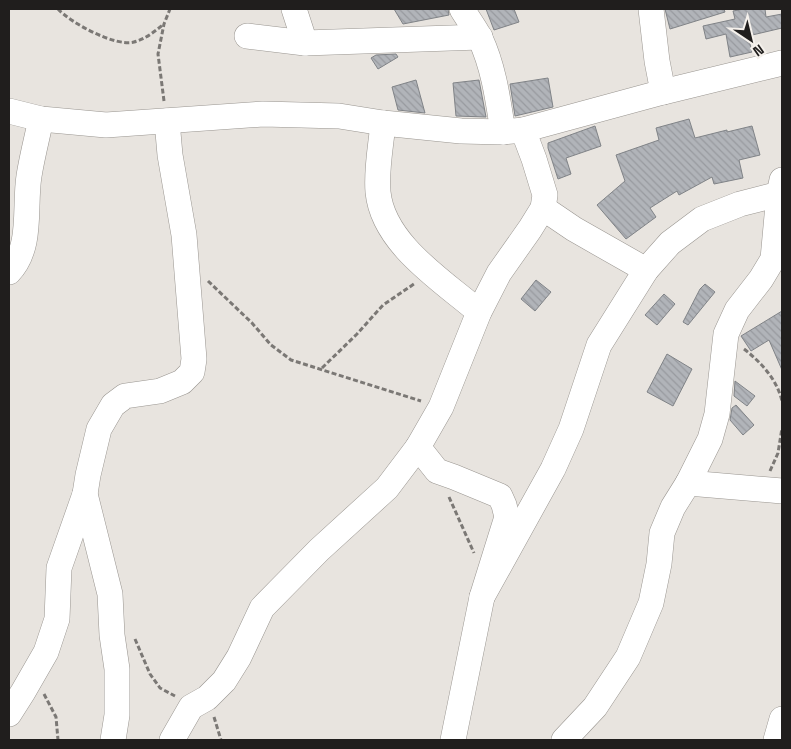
<svg xmlns="http://www.w3.org/2000/svg" width="791" height="749" viewBox="0 0 791 749" font-family="'Space Grotesk',sans-serif">
  <defs>
    <pattern id="building-back-hatch" width="6" height="6" patternUnits="userSpaceOnUse" patternTransform="scale(1.25)"><rect width="6" height="6" fill="#b1b4b9"/><path d="M-1 5l2 2M0 0l6 6M5-1l2 2" fill="none" stroke="#989a9f"/></pattern>
  </defs>
  <rect width="100%" height="100%" fill="#e8e4df"/>
  <!-- building -->
  <g fill="url(#building-back-hatch)" stroke="#808387">
    <polygon points="394,9 448,9 449,15 403,24"/>
    <polygon points="486,9 514,9 519,22 494,30"/>
    <polygon points="665,9 724,9 725,12 670,29"/>
    <polygon points="744,9 765,9 766,17 782,14 782,28 748,36 752,52 730,57 726,34 706,39 703,26 735,19 733,11"/>
    <polygon points="396,54 398,57 378,69 371,58 376,55"/>
    <polygon points="548,78 553,107 515,116 510,84"/>
    <polygon points="416,80 425,113 398,110 392,87"/>
    <polygon points="479,80 486,117 456,116 453,83"/>
    <polygon points="689,119 695,138 727,130 727,132 752,126 760,155 739,160 743,178 714,184 712,177 679,195 677,191 650,208 656,217 626,239 597,205 625,181 616,155 659,140 656,128"/>
    <polygon points="595,126 601,146 566,158 571,174 558,179 548,148 548,143"/>
    <polygon points="536,280 551,292 535,311 521,299"/>
    <polygon points="705,284 715,292 688,325 683,322 700,289"/>
    <polygon points="664,294 675,304 657,325 645,315"/>
    <polygon points="782,311 782,370 769,340 751,351 741,336"/>
    <polygon points="667,354 692,369 673,406 647,392"/>
    <polygon points="735,381 755,396 747,406 734,396"/>
    <polygon points="736,405 754,425 743,435 730,420 732,408"/>
  </g>
  <g fill="none" stroke-linecap="round" stroke-linejoin="round">
    <defs>
      <g id="minor">
        <polyline points="294,9 305,43"/>
        <path d="M462 9C468 19 475 28 480 38 494 68 498 100 503 132"/>
        <polyline points="651,9 657,61 663,92"/>
        <polyline points="247,36 305,43 480,37"/>
        <polyline points="9,111 41,119 106,125 263,114 339,116 383,123 461,131 503,132 523,130 663,92 782,63"/>
        <path d="M383 123C381 146 376 169 378 192 383 244 443 281 479 312"/>
        <polyline points="543,208 574,229 646,270"/>
        <path d="M9 272C33 247 24 207 29 176 32 157 37 138 41 119"/>
        <polyline points="418,447 437,471 454,477 500,496 504,505 507,517 482,597 453,740"/>
        <polyline points="688,483 782,491"/>
        <polyline points="85,494 110,594 112,635 117,669 117,715 113,740"/>
        <polyline points="482,597 553,469 571,429 599,345 646,270 670,243 702,219 740,204 779,194"/>
        <polyline points="9,714 23,692 46,652 57,619 59,568 85,494 88,475 99,429 113,405 125,396 160,391 182,382 192,372 194,359 184,235 170,155 167,121"/>
        <polyline points="172,740 191,707 207,698 224,681 239,657 262,608 319,550 387,488 418,447 441,407 479,312 499,273 530,229 543,208 545,195 534,159 523,130"/>
        <polyline points="564,740 595,707 628,657 651,603 659,564 662,533 673,507 688,483 710,439 717,414 726,334 737,310 761,279 773,259 779,194 782,180"/>
        <polyline points="776,740 782,719"/>
      </g>
    </defs>
    <!-- minor casing -->
    <use href="#minor" stroke="#999590" stroke-width="26"/>
    <!-- path -->
    <g stroke="#7b7875" stroke-width="3" stroke-dasharray="5 2.5" stroke-linecap="butt">
      <path d="M58 9C71 23 115 47 134 42 146 39 155 31 164 24"/>
      <polyline points="164,101 158,54 164,24 170,9"/>
      <polyline points="208,281 252,323 271,345 291,360 421,401"/>
      <path d="M744 349C762 363 777 380 782 401"/>
      <polyline points="322,368 357,334 383,305 414,284"/>
      <polyline points="770,471 778,453 782,428"/>
      <polyline points="449,497 474,553"/>
      <polyline points="135,639 150,674 160,688 175,696"/>
      <polyline points="44,694 56,717 58,740"/>
      <polyline points="214,717 221,740"/>
    </g>
    <!-- minor -->
    <use href="#minor" stroke="#fff" stroke-width="25"/>
  </g>
  <!-- border -->
  <rect width="791" height="749" fill="none" stroke="#201e1d" stroke-width="20"/>
  <!-- north arrow -->
  <g transform="translate(751 40) rotate(145)" stroke="#f5f1ec" stroke-width="4" paint-order="stroke">
  <path d="M0-4L9 19L0 12L-9 19Z" fill="#201e1d"/>
  <text y="-8" font-size="14" font-weight="bold" text-anchor="middle" fill="#201e1d">N</text>
  </g>
</svg>
